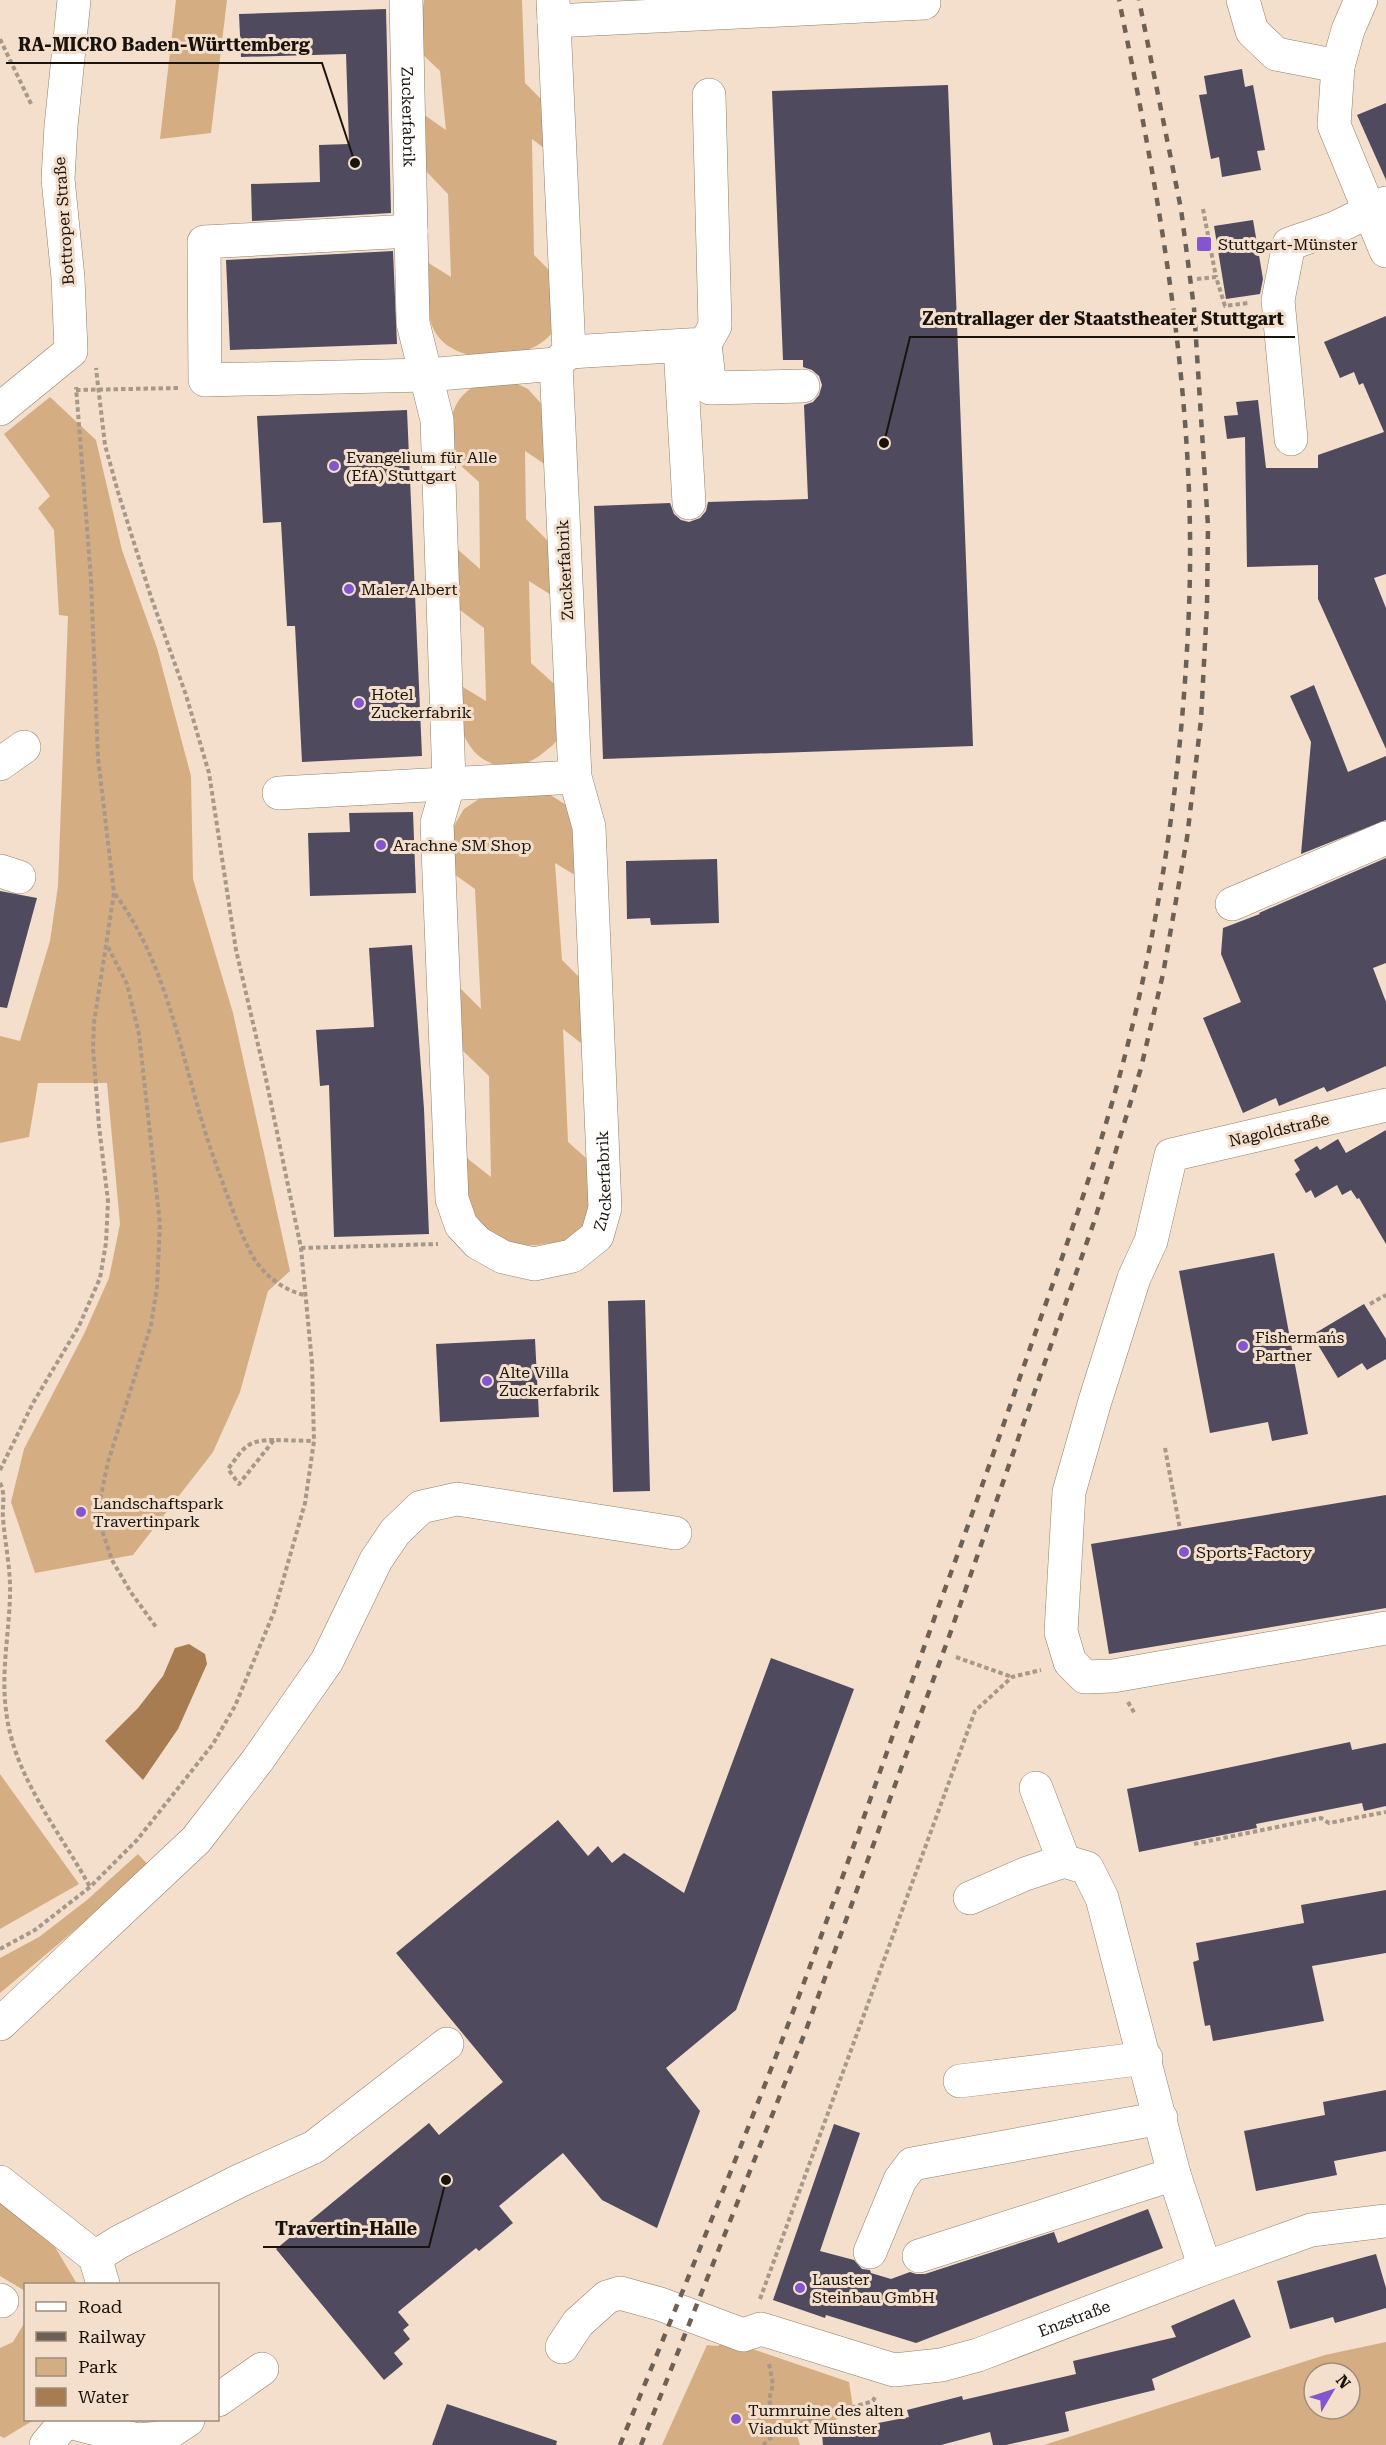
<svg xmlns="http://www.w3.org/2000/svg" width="1386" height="2445" viewBox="0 0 1386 2445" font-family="'Roboto Serif',serif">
  <rect width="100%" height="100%" fill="#f3dfcb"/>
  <!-- green -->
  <g fill="#d5ad83" fill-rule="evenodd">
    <polygon points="176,0 227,0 211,133 160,139"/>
    <path d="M424 0H522L525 83 552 110 553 155 532 139 534 255 560 281C560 298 563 320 551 334 527 363 453 368 434 330 424 311 428 283 427 262L451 277 448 194 424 169 420 112 446 130 440 71 417 49Z"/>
    <path d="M515 383 528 389 545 408 552 469 525 451 526 519 554 547 556 598 529 581 531 663 561 690C561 704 563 723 559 736 556 744 549 748 543 753 520 773 484 771 468 743 457 726 459 704 458 684L486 701 484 628 456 607V548L480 569 479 482 450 456C450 428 447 400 477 385 487 381 505 383 515 383Z"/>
    <polygon points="50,397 96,440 122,550 157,648 191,776 193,879 233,1013 290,1271 268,1291 240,1392 213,1452 133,1555 35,1573 11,1502 24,1449 84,1334 109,1278 120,1224 107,1083 38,1083 29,1137 0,1143 0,1036 20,1041 50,941 58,886 68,616 59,615 54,530 38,508 50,496 4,434"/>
    <polygon points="549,794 566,805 577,819 583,880 555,863 562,960 588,986 591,1051 563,1029 568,1142 595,1166 586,1225 565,1241 537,1245 504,1246 466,1208 463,1155 491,1177 489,1076 461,1049 457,985 481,1009 475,889 454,874 449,834 464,809 485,795"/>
    <polygon points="0,1774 79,1884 0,1929"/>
    <polygon points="138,1854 150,1867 0,1993 0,1958 39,1937 87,1900"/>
    <polygon points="0,2201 55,2247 77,2284 26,2284 25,2291 0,2276"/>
    <polygon points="25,2322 26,2420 34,2420 4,2438 0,2436 0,2348 13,2342"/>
    <polygon points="729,2341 849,2382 854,2414 796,2432 800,2445 662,2445 707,2345 717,2346"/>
    <path d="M1386 2342V2445H1044L1325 2355ZM1314 2373H1350V2409H1314Z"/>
  </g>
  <!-- water -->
  <polygon fill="#a67c50" points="189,1644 205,1654 207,1664 178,1729 143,1780 105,1741 138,1708 163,1676 175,1648"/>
  <!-- building -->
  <g fill="#4f4a5e">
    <polygon points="386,9 391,213 252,221 251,184 320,182 319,145 349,144 346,54 241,57 239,14"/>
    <polygon points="1242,69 1245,87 1253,85 1265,150 1257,151 1261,170 1222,177 1219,157 1211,159 1199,95 1207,94 1204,76"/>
    <polygon points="948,85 973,746 603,759 594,506 670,503 674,514 681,520 689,522 700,518 706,511 708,502 808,499 804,405 813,402 819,395 822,385 819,376 812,370 803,367 803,360 783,360 772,91"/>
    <polygon points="1386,103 1386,180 1357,115"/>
    <polygon points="1253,220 1263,279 1260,294 1226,299 1214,226"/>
    <polygon points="393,251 397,344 230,350 226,260"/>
    <polygon points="1386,316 1386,574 1374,578 1386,608 1386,749 1318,599 1318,565 1247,567 1245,437 1227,439 1224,416 1238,415 1236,402 1258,400 1266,468 1318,468 1318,455 1384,432 1363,383 1359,385 1354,372 1340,378 1324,342"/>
    <polygon points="407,410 422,756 302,762 295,626 287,626 281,522 263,523 257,416"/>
    <polygon points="1314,685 1348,772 1386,756 1386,820 1301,854 1311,742 1290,696"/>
    <polygon points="413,812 416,893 310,896 308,833 350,832 349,813"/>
    <polygon points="1386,858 1386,963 1373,968 1386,1002 1386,1066 1327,1092 1324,1087 1279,1106 1276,1098 1243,1113 1203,1018 1241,1002 1221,954 1223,928 1260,914 1259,913"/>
    <polygon points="717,859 719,923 651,925 650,918 627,919 626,861"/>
    <polygon points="0,891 37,898 7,1008 0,1007"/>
    <polygon points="412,945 424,1109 429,1234 334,1237 329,1085 320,1086 316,1030 374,1027 369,948"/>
    <polygon points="1386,1130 1386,1244 1359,1198 1357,1199 1351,1190 1342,1195 1337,1185 1315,1198 1311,1190 1306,1193 1295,1174 1300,1170 1294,1160 1317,1146 1320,1150 1338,1139 1346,1153"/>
    <polygon points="1274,1253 1308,1434 1272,1441 1268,1422 1210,1433 1179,1271"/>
    <polygon points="645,1300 650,1491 613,1492 608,1301"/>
    <polygon points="1364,1304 1386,1339 1386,1359 1367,1370 1362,1363 1338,1378 1312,1335"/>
    <polygon points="535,1339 539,1417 440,1422 436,1344"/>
    <polygon points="1386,1495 1386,1608 1109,1654 1091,1544"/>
    <polygon points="771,1658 854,1689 736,2010 666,2068 700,2111 657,2228 602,2200 563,2153 499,2206 513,2223 479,2251 476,2248 398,2312 409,2325 403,2330 410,2339 394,2353 403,2364 384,2380 276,2249 429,2123 439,2135 503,2082 396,1953 558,1820 588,1856 598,1846 612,1863 624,1853 684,1893"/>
    <polygon points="1350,1742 1352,1750 1386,1743 1386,1806 1364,1811 1362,1803 1256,1824 1257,1828 1139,1852 1127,1789"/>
    <polygon points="1386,1890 1386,1953 1312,1966 1324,2021 1213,2041 1210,2025 1205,2026 1193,1962 1199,1960 1196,1943 1304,1923 1301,1905"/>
    <polygon points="1386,2090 1386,2151 1334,2161 1337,2175 1256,2191 1244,2131 1325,2115 1323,2102"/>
    <polygon points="834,2124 860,2133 820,2251 854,2260 862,2269 870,2270 871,2273 891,2279 910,2272 916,2274 925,2274 1054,2232 1058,2243 1148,2209 1163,2248 916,2343 826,2315 825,2318 773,2300"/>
    <polygon points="1376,2254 1386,2288 1386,2308 1335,2323 1333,2317 1290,2329 1277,2281"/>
    <polygon points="1234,2299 1251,2337 1152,2379 1155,2390 1065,2412 1069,2431 1006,2445 993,2445 990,2432 941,2445 823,2445 822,2434 909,2417 907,2410 962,2396 963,2400 1076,2374 1073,2361 1176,2337 1171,2326"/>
    <polygon points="447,2404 557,2441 556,2445 432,2445"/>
  </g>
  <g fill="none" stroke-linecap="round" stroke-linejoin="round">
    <defs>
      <g id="minor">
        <path id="s1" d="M406 0 413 323 437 420 449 782 437 823 452 1199 461 1225 478 1243 503 1257 534 1264 572 1256 597 1236 605 1208 589 827 575 777 556 364"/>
        <polyline points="1243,0 1252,31 1276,54 1338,66"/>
        <polyline points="1361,0 1348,30 1338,66 1334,125 1386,251"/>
        <polyline points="554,21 924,3"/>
        <polyline points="411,231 204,242 205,380 427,375 556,364 569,352 553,0"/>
        <polyline points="705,344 710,388 803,386"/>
        <polyline points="680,346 689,503"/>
        <polyline points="569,352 705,344 715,326 709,95"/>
        <polyline points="0,409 71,351 68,278 58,179 61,126 74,0"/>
        <polyline points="1291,439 1278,300 1289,244 1335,228 1386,203"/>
        <polyline points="0,764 24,747"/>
        <polyline points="279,793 575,777"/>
        <polyline points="0,871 19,877"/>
        <polyline points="1232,904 1386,838"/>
        <polyline points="1386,1105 1171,1155 1151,1241 1134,1278 1095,1401 1069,1492 1061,1632 1070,1662 1085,1677 1113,1676 1386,1628"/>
        <polyline points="1036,1788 1064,1861 1087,1868 1102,1898 1174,2174 1205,2268"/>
        <polyline points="970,1898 1025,1874 1064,1861"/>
        <polyline points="0,2024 196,1840 257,1761 327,1661 376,1560 395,1532 421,1507 457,1499 675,1533"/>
        <polyline points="960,2081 1146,2058"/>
        <polyline points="0,2182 95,2257 103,2284"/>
        <polyline points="870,2252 900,2180 912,2164 1161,2118"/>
        <polyline points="919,2256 1174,2174"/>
        <polyline points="95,2257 119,2242 239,2181 314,2147 447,2044"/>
        <polyline points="0,2300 2,2301"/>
        <path id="s2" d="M562 2347 578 2323 607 2297 620 2293 660 2304 743 2335 761 2329 894 2370 941 2365 978 2355 1205 2268 1311 2230 1386 2221"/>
        <polyline points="218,2400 262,2369"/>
        <polyline points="46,2445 66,2421 137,2440 161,2438 188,2420"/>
      </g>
    </defs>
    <!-- minor casing -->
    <use href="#minor" stroke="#917f6c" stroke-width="34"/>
    <!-- path -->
    <g stroke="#a89889" stroke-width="4" stroke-dasharray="4.5 3" stroke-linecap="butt">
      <polyline points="0,39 32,106"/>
      <polyline points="1203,209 1216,277"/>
      <polyline points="1197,279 1216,277 1225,306 1248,303"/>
      <polyline points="76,390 178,388"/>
      <path d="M115 894C166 962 180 1051 205 1131 211 1152 219 1172 226 1192 234 1213 241 1235 252 1255 262 1274 284 1291 305 1295"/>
      <polyline points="108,947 127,984 139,1034 160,1224 157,1287 151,1325 108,1462 100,1500 102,1530 112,1560 130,1591 156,1627"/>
      <polyline points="301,1248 438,1244"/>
      <polyline points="1370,1304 1386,1295"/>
      <path d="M274 1440C246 1440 244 1448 228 1469L239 1484 274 1440 314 1441"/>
      <polyline points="1165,1448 1180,1529"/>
      <polyline points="0,1470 33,1403 79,1326 100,1278 106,1243 108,1201 99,1126 93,1048 94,1023 114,893 98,758 91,579 76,387"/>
      <path d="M0 1483C6 1495 2 1505 3 1518 5 1544 11 1570 10 1596 9 1633 1 1673 6 1710 13 1776 59 1830 90 1887"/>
      <polyline points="956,1657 1012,1677"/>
      <polyline points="1128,1702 1135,1714"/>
      <polyline points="1194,1844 1321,1818 1329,1823 1386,1812"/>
      <polyline points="0,1949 35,1930 90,1887 137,1840 213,1744 235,1706 274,1612 305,1503 314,1441 312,1363 301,1248 266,1079 236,950 209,773 186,695 151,597 118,492 105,445 96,368"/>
      <polyline points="760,2299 975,1711 1012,1677 1041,1670"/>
      <polyline points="769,2364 773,2384 769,2400 779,2430"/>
      <polyline points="763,2445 779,2430 873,2401 876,2395"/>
    </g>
    <!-- minor -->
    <use href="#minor" stroke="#fff" stroke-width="33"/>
    <!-- rail -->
    <g stroke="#6d6155" stroke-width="4.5" stroke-dasharray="8 8" stroke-linecap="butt">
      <path d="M620 2445C678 2303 736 2161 791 2017 842 1882 889 1745 938 1608 972 1516 1004 1423 1036 1331 1068 1242 1099 1154 1123 1063 1162 915 1183 761 1189 608 1197 403 1160 200 1119 0"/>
      <polyline points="641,2445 806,2030 951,1631 1095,1219 1141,1068 1163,974 1187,838 1201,720 1207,605 1208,526 1194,308 1181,209 1139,0"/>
    </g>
  </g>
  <!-- markers -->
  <g fill="#8356cf" stroke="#f3dfcb" stroke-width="2">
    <rect x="1196" y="236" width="16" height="16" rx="3"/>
    <circle cx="334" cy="466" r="6"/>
    <circle cx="349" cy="589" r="6"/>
    <circle cx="359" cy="703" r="6"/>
    <circle cx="381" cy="845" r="6"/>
    <circle cx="1243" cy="1346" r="6"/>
    <circle cx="487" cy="1381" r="6"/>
    <circle cx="81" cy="1512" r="6"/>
    <circle cx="1184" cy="1552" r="6"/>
    <circle cx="800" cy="2288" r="6"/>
    <circle cx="736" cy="2419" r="6"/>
  </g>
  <g text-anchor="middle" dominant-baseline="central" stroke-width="6" stroke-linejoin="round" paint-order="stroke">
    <!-- street labels -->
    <g font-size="16" fill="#1a130c" stroke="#f3dfcb">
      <text stroke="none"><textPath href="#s1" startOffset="117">Zuckerfabrik</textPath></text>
      <text transform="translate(64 221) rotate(-94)">Bottroper Straße</text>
      <text transform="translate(565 570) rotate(-93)">Zuckerfabrik</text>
      <text transform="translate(1279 1130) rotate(-13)">Nagoldstraße</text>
      <text stroke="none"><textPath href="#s1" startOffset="1444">Zuckerfabrik</textPath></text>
      <text stroke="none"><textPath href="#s2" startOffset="558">Enzstraße</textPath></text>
    </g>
    <!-- poi labels -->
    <g font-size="16" fill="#1a130c" stroke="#f3dfcb" text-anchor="start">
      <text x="1218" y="244">Stuttgart-Münster</text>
      <text x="346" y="457">Evangelium für Alle<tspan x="346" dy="18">(EfA) Stuttgart</tspan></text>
      <text x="361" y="589">Maler Albert</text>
      <text x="371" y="694">Hotel<tspan x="371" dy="18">Zuckerfabrik</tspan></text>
      <text x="393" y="845">Arachne SM Shop</text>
      <text x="1255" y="1337">Fisherman´s<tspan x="1255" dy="18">Partner</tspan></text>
      <text x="499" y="1372">Alte Villa<tspan x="499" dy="18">Zuckerfabrik</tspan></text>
      <text x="93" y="1503">Landschaftspark<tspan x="93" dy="18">Travertinpark</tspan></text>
      <text x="1196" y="1552">Sports-Factory</text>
      <text x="812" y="2279">Lauster<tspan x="812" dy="18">Steinbau GmbH</tspan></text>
      <text x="748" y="2410">Turmruine des alten<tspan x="748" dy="18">Viadukt Münster</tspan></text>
    </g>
  </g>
  <!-- callouts -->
  <path fill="none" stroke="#1a130c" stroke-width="2" d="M355 163L322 63H6M884 443L910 337H1295M446 2180L429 2247H263"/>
  <g fill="#1a130c" stroke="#f3dfcb" stroke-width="2">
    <circle cx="355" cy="163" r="6"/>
    <circle cx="884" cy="443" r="6"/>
    <circle cx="446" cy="2180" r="6"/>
  </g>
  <g font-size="18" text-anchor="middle" font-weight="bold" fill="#1a130c" stroke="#f3dfcb" stroke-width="6" stroke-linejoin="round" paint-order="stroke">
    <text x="164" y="51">RA-MICRO Baden-Württemberg</text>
    <text x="1103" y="325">Zentrallager der Staatstheater Stuttgart</text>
    <text x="346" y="2235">Travertin-Halle</text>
  </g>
  <!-- legend -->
  <rect x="24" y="2283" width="195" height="138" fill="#f3dfcb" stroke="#9c8d7f" stroke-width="1.5"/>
  <rect x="36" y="2302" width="30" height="9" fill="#ffffff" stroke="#9c8d7f" stroke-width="1.5"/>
  <text x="78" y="2313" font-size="18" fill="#1a130c">Road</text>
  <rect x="36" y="2332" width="30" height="9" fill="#6d6155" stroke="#9c8d7f" stroke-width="1.5"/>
  <text x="78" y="2343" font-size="18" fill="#1a130c">Railway</text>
  <rect x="36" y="2358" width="30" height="18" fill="#d5ad83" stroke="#9c8d7f" stroke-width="1.5"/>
  <text x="78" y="2373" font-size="18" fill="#1a130c">Park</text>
  <rect x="36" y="2388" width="30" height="18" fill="#a67c50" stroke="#9c8d7f" stroke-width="1.5"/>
  <text x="78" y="2403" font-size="18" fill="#1a130c">Water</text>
  <!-- north arrow -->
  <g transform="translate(1332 2391) rotate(51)"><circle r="28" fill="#f3dfcb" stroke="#9c8d7f" stroke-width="1.5"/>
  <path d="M0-4.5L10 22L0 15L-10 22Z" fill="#8356cf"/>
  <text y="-9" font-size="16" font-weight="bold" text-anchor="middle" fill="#1a130c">N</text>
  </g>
</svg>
